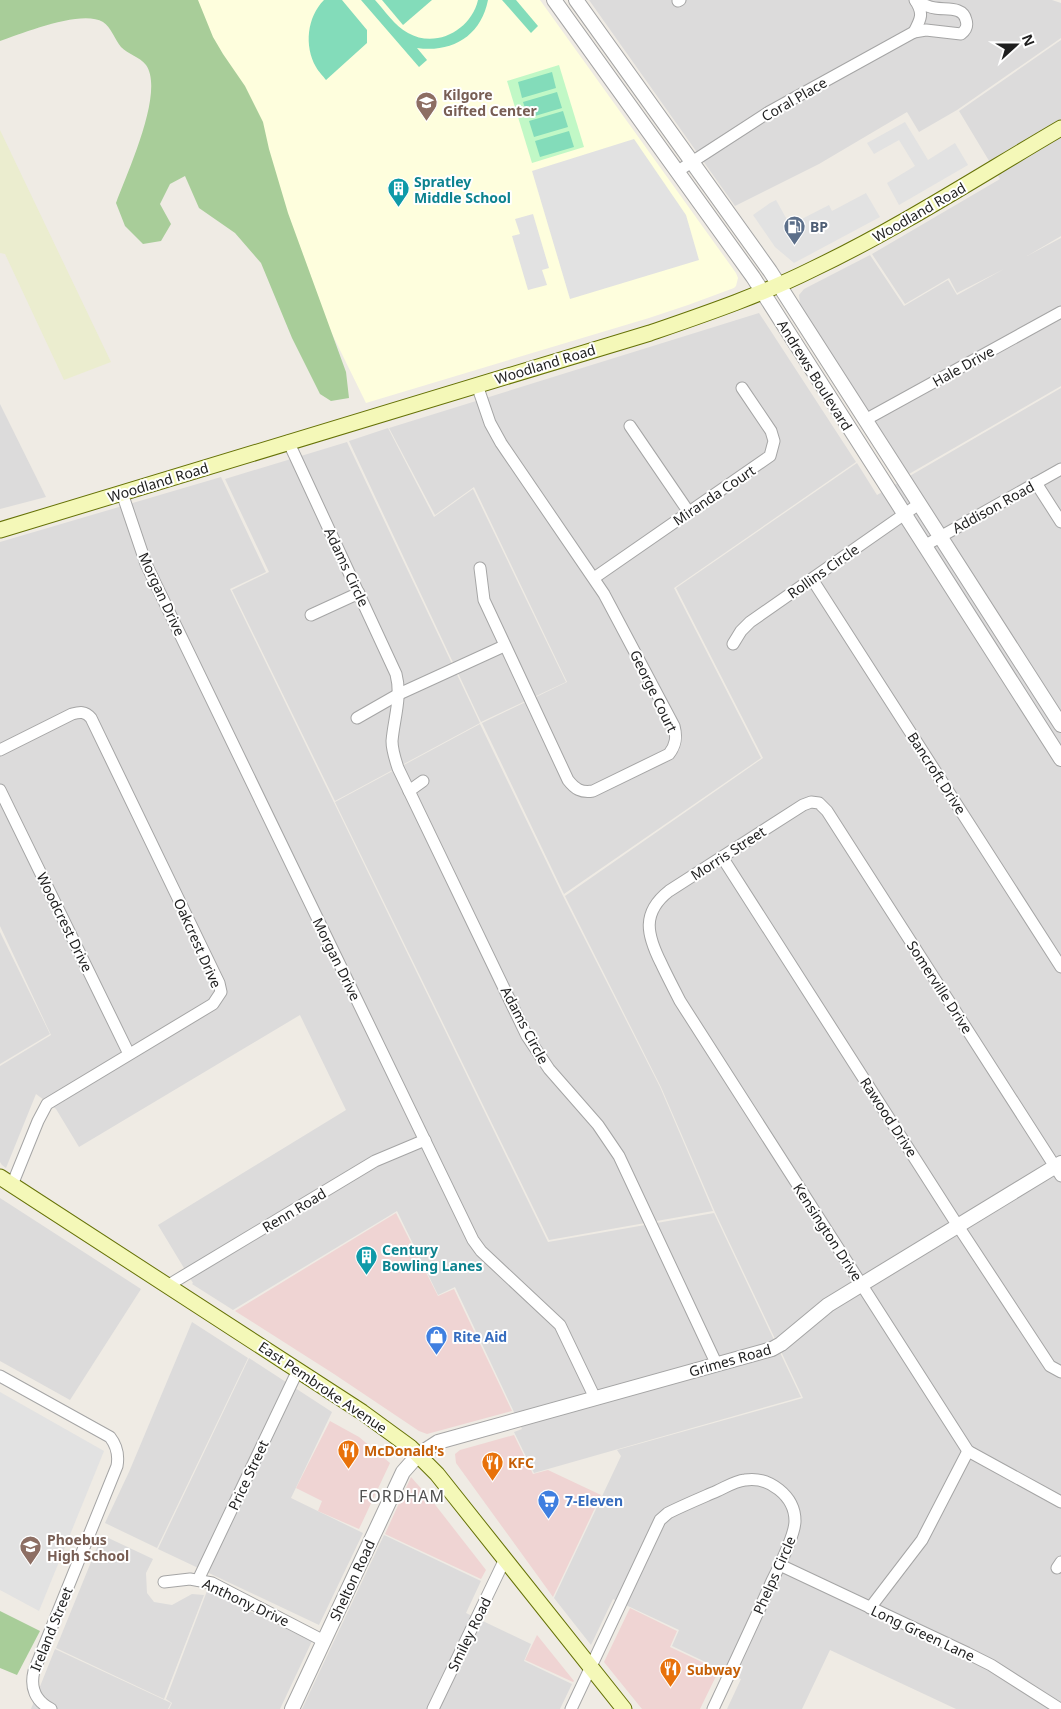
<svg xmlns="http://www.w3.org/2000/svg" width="1061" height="1709" viewBox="0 0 1061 1709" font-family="'Noto Sans',sans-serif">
  <rect width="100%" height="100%" fill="#efebe4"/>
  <!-- residential -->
  <g fill="#dcdbdb">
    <polygon points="589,0 1052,0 1061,3 1061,38 957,110 919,132 907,112 819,164 735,206"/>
    <polygon points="1061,40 1061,236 1027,256 1061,238 1061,386 909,474 800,305 799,295 804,289 870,255 904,306 948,280 957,295 1004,269 957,293 949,278 905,304 872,254 1000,179 959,111"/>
    <polygon points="759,313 856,462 674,588 761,758 564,894 482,723 567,682 474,487 435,515 389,428"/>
    <polygon points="1061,388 1061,1709 956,1709 830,1650 802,1709 727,1709 741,1679 672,1646 679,1630 613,1599 591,1645 554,1598 621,1456 617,1450 803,1398 715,1212 661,1087 565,896 763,758 676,588 857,463 877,495"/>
    <polygon points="0,404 46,497 0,509"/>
    <polygon points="388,428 434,517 473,489 566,682 481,722 349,441"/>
    <polygon points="347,442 480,723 335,801 232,590 269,572 225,479"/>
    <polygon points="221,477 266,572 230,589 548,1242 714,1213 801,1397 534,1473 514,1432 522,1429 455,1287 438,1295 397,1211 233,1310 192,1284 193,1283 158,1225 346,1110 300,1015 79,1147 56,1109 36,1094 6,1168 2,1165 0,1162 0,1066 51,1035 0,926 0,542"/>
    <polygon points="480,724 563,896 660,1087 713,1211 549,1240 335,802"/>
    <polygon points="0,932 50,1034 0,1064"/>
    <polygon points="0,1198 141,1289 70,1400 0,1361"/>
    <polygon points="192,1322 248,1358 157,1548 105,1523 129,1472"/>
    <polygon points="249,1358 332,1412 291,1498 363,1533 319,1625 158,1549"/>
    <polygon points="102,1535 153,1559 146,1573 147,1593 154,1602 172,1605 192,1594 204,1595 164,1699 56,1648"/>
    <polygon points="384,1535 481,1581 466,1613 531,1644 524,1661 572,1684 560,1709 302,1709"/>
    <polygon points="207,1591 312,1641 280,1709 169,1709 172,1703 166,1699"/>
    <polygon points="55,1649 171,1703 168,1709 31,1709"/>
  </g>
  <!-- commercial -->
  <g fill="#efd4d3">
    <polygon points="396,1213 438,1296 454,1289 512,1411 427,1434 419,1431 334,1374 235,1311"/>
    <polygon points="330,1421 359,1437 390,1463 359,1529 318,1511 322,1501 296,1488"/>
    <polygon points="514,1435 533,1474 548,1470 601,1495 553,1597 456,1463 455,1454 460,1450"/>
    <polygon points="411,1477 433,1502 486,1570 481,1579 385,1534"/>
    <polygon points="630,1608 677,1631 670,1647 719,1670 700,1709 642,1709 604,1662"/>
    <polygon points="537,1635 574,1681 573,1682 525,1660"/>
  </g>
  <!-- education -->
  <polygon fill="#fefedd" points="168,0 540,0 736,273 738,278 736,286 734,288 688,305 649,318 366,403"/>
  <!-- farmland -->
  <polygon fill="#ebedcf" points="0,130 111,362 64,380 5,254 0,253"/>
  <!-- forest -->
  <g fill="#a8cd99">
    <path d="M0 0H198L213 37 223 54 245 86 263 122 269 149 288 213 346 372 349 398 331 401 320 394 292 338 261 263 235 233 199 208 185 176 170 184 160 204 171 224 161 241 143 244 125 226 116 203C127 173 165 92 146 65 140 57 128 54 121 47 115 40 111 27 103 22 82 9 23 33 0 41Z"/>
    <polygon points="0,1611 40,1631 17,1675 0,1668"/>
  </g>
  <!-- park -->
  <polygon fill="#c1f8c6" points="559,65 584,147 532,163 507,81"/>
  <!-- pitch -->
  <g fill="#83dcba">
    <path d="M324 0H342L367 30V43L326 80C323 76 318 71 316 67 304 46 307 17 324 0Z"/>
    <path d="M361 0H375C385 11 395 26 408 33 436 49 471 30 478 0H488C481 36 452 53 417 48L427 60 419 67Z"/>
    <polygon points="382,0 432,0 403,25"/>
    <polygon points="502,0 516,0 538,26 531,33"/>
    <polygon points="552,72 556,88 522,98 518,82"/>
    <polygon points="557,92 562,108 528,118 523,102"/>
    <polygon points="563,111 568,127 534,137 529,121"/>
    <polygon points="569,131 574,147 540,157 535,141"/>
  </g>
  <!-- parking -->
  <g fill="#e2e2e2">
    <polygon points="905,122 928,160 955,143 968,165 899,205 887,183 915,166 899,140 874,154 867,143"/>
    <polygon points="634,139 686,215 699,260 570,299 532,171"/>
    <polygon points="866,193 880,217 794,263 775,247 753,215 770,203 776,200 790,225 829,205 832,211"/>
    <polygon points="533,214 549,268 542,270 547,285 528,290 512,236 520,234 515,219"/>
    <polygon points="0,1392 104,1451 39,1611 0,1590"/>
  </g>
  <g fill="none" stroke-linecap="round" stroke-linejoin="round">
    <defs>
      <g id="minor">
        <polyline points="678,1 680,0"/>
        <path d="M914 32 926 30 961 34C966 30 968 26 966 20 963 6 946 10 935 8 928 7 922 4 916 1"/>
        <path d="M678 171 769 112 914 32C921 19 924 13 915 0"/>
        <path d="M477 385 490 423 501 443 604 594 674 726C677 737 676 745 669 754L593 791C581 793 575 789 568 780L484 600 480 568"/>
        <polyline points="865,420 1061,312"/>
        <polyline points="630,426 688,511"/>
        <path d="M288 441 396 674C402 697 394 718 392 741 392 750 395 759 398 768L527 1036 549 1069 598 1125 619 1156 717 1365"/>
        <polyline points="1036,483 1061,522"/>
        <polyline points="122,493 146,564 473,1240 481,1251 560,1325 595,1398"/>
        <polyline points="924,546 1061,469"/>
        <polyline points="594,578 770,456 774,441 771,431 742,388"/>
        <polyline points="812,579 1061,967"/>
        <polyline points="311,615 359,593"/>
        <polyline points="733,644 741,631 750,622 919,504"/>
        <polyline points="357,718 399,694 504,646"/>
        <path d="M0 750 72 714C80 712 85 711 91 718L219 983 221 992 213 1004 47 1104 38 1121 12 1185"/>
        <polyline points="0,790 129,1054"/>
        <polyline points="409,791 423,781"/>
        <polyline points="722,857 958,1226 1050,1366 1061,1372"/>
        <path d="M1061 1176 827 811 819 803 811 802 803 805 669 891C641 913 647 935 661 963 667 976 674 989 680 1001L968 1451 1061 1502"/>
        <polyline points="167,1286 375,1161 425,1140"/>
        <path d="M0 1376 110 1437C117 1446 119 1455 117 1466L34 1671C30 1687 35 1701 51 1709"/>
        <polyline points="780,1565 967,1653 991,1665 1060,1709"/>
        <polyline points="1057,1568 1061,1562"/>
        <polyline points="198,1580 298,1370"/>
        <polyline points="164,1582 190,1579 212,1583 324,1641"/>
        <polyline points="870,1608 922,1540 968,1451"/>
        <polyline points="433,1709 505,1559"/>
        <path d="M571 1709 660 1520 668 1513C684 1505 701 1498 717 1491 726 1487 735 1481 745 1480 769 1476 795 1496 795 1521 795 1535 779 1567 772 1581 753 1624 733 1666 713 1709"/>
      </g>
      <g id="tertiary">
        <polyline points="554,0 753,277 1061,759"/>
        <polyline points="576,0 770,271 1061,725"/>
        <polyline points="292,1709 403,1472 418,1455 438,1442 772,1349 781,1344 828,1305 1061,1163"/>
      </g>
      <g id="secondary">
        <path d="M0 530 650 333C705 314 761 295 813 269 899 228 979 176 1061 128"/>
        <polyline points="0,1177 362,1412 410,1447 437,1474 624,1709"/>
      </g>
    </defs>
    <!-- minor casing -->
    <use href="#minor" stroke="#a5a5a5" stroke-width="13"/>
    <!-- tertiary casing -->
    <use href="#tertiary" stroke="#a5a5a5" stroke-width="16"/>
    <!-- secondary casing -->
    <use href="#secondary" stroke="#667207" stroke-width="17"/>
    <!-- minor -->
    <use href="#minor" stroke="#fff" stroke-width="11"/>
    <!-- tertiary -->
    <use href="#tertiary" stroke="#fff" stroke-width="14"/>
    <!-- secondary -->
    <use href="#secondary" stroke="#f4f8b8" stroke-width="15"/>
  </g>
  <!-- icons -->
  <defs>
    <symbol id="school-pin" viewBox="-11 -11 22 30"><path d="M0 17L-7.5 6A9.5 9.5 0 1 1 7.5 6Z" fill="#8d6e63" stroke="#fff"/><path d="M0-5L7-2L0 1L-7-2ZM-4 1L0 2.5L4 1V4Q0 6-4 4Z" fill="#fff"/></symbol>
    <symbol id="building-pin" viewBox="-11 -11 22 30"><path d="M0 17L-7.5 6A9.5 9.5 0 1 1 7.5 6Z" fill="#0f9aa8" stroke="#fff"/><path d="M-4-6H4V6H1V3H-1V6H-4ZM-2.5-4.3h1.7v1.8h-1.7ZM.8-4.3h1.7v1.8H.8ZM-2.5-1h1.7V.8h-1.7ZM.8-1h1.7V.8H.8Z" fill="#fff"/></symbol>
    <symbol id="fuel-pin" viewBox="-11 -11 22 30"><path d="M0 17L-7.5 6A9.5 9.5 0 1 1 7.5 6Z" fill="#5c6f8a" stroke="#fff"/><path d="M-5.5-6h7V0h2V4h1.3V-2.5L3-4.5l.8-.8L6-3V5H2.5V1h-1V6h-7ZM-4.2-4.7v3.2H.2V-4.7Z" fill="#fff"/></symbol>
    <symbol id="shop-pin" viewBox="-11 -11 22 30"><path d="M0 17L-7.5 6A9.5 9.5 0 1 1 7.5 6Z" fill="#3f7fe0" stroke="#fff"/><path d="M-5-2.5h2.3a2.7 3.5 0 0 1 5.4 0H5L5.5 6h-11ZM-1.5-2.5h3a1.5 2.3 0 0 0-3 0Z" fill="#fff"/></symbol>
    <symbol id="restaurant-pin" viewBox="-11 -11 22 30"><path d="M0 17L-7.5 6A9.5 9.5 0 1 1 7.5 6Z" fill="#e8710a" stroke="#fff"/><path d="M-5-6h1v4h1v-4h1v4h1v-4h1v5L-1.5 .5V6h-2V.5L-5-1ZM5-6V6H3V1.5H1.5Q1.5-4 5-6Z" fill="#fff"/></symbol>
    <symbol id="supermarket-pin" viewBox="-11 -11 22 30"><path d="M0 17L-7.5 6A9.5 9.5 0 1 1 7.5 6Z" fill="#3f7fe0" stroke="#fff"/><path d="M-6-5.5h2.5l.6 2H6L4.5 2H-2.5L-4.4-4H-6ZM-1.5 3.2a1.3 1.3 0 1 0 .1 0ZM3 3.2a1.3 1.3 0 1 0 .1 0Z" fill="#fff"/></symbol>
  </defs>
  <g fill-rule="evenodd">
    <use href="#school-pin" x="414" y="90" width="25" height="34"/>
    <use href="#building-pin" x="386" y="176" width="25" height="34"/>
    <use href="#fuel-pin" x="782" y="214" width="25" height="34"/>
    <use href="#building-pin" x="354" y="1244" width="25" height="34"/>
    <use href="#shop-pin" x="424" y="1324" width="25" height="34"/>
    <use href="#restaurant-pin" x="336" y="1438" width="25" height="34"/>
    <use href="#restaurant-pin" x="480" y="1450" width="25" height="34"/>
    <use href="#supermarket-pin" x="536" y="1488" width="25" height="34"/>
    <use href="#school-pin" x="18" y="1534" width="25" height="34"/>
    <use href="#restaurant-pin" x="658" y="1656" width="25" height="34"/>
  </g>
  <g text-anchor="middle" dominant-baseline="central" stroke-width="4" stroke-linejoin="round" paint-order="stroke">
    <!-- education labels -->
    <g font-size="14" font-weight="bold" fill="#785e54" stroke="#fff" text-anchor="start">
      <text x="443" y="94">Kilgore<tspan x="443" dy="16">Gifted Center</tspan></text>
      <text x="47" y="1539">Phoebus<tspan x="47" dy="16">High School</tspan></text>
    </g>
    <!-- street labels -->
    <g font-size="14" fill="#1e1e1e" stroke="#fff">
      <text transform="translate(794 99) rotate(-30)">Coral Place</text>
      <text transform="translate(919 212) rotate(-30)">Woodland Road</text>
      <text transform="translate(545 364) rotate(-17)">Woodland Road</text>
      <text transform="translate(963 366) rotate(-29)">Hale Drive</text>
      <text transform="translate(815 375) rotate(58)">Andrews Boulevard</text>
      <text transform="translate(158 482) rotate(-17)">Woodland Road</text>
      <text transform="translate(714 495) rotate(-34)">Miranda Court</text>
      <text transform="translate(993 507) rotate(-29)">Addison Road</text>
      <text transform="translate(347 567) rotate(65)">Adams Circle</text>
      <text transform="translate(823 571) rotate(-35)">Rollins Circle</text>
      <text transform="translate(162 594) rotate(65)">Morgan Drive</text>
      <text transform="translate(654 691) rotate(64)">George Court</text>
      <text transform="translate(937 773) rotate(57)">Bancroft Drive</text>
      <text transform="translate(728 853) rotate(-33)">Morris Street</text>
      <text transform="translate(65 922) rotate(64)">Woodcrest Drive</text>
      <text transform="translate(198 943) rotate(66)">Oakcrest Drive</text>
      <text transform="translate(337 959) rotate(64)">Morgan Drive</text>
      <text transform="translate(940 987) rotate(57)">Somerville Drive</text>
      <text transform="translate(525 1025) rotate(62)">Adams Circle</text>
      <text transform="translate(889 1117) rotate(57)">Rawood Drive</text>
      <text transform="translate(294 1210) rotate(-31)">Renn Road</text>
      <text transform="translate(828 1232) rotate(57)">Kensington Drive</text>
      <text transform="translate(730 1360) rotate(-16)">Grimes Road</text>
      <text transform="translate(323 1387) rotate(34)">East Pembroke Avenue</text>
      <text transform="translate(248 1475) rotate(-65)">Price Street</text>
      <text transform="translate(774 1575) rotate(-66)">Phelps Circle</text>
      <text transform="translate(352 1580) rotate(-65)">Shelton Road</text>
      <text transform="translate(246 1602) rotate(25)">Anthony Drive</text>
      <text transform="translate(51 1629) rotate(-68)">Ireland Street</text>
      <text transform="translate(923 1633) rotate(25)">Long Green Lane</text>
      <text transform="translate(469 1634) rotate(-64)">Smiley Road</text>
    </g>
    <!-- culture labels -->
    <g font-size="14" font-weight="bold" fill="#0d838f" stroke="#fff" text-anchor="start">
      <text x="414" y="181">Spratley<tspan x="414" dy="16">Middle School</tspan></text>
      <text x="382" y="1249">Century<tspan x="382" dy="16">Bowling Lanes</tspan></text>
    </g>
    <!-- service labels -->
    <g font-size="14" font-weight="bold" fill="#4e5e75" stroke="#fff" text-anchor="start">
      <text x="810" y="226">BP</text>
    </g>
    <!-- shop labels -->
    <g font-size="14" font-weight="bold" fill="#366cbe" stroke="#fff" text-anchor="start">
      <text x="453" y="1336">Rite Aid</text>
      <text x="565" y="1500">7-Eleven</text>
    </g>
    <!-- food labels -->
    <g font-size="14" font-weight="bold" fill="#c56008" stroke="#fff" text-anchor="start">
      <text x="364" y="1450">McDonald's</text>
      <text x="508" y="1462">KFC</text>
      <text x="687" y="1669">Subway</text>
    </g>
    <!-- quarter labels -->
    <g font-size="16" letter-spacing="1" fill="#515151" stroke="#fff">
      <text x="402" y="1496">FORDHAM</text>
    </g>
  </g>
  <!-- north arrow -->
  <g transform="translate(1016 45) rotate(69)" stroke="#ffffff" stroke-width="4" paint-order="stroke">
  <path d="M0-4L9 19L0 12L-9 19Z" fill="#1e1e1e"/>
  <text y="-8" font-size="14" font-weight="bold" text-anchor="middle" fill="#1e1e1e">N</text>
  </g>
</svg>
